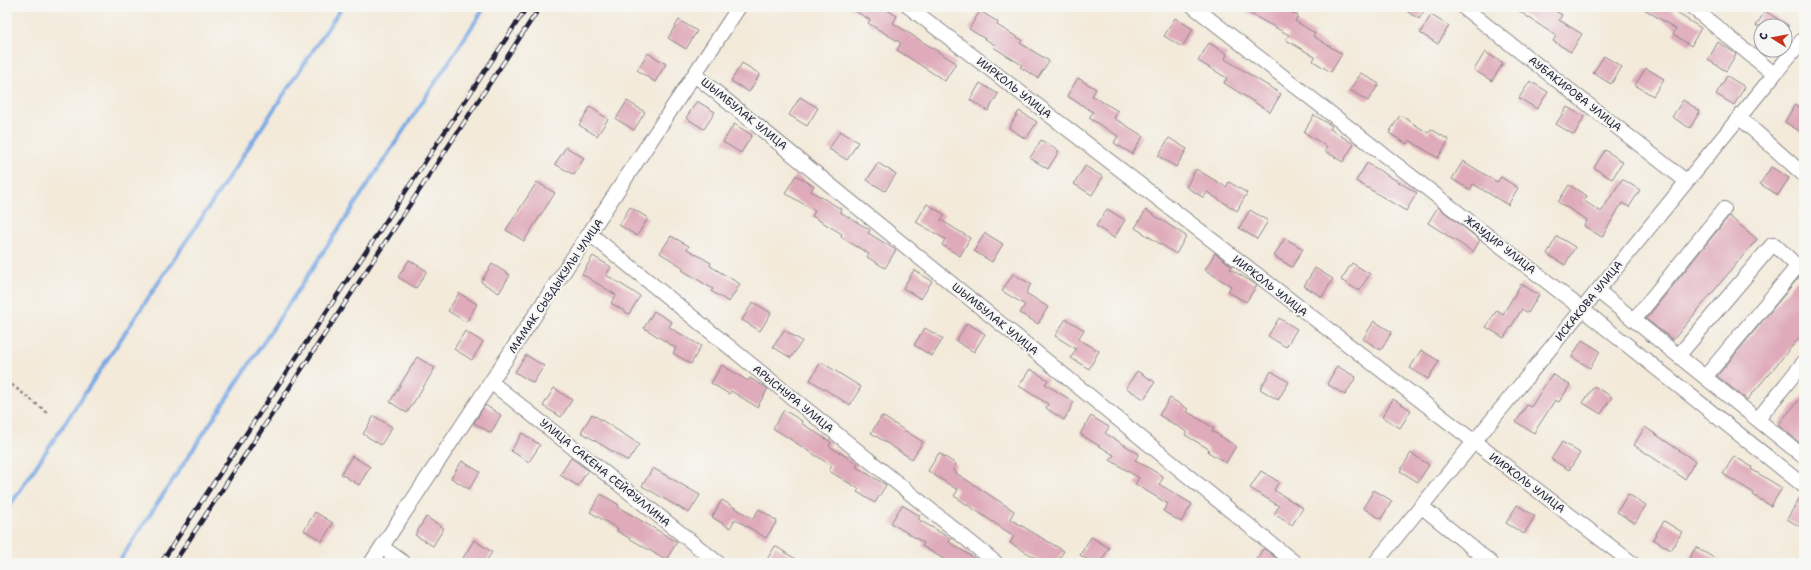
<svg xmlns="http://www.w3.org/2000/svg" width="1811" height="570" viewBox="0 0 1811 570" font-family="'Shantell Sans',sans-serif">
  <rect width="100%" height="100%" fill="#f6f6f2"/>
  <filter id="ink" filterUnits="userSpaceOnUse"><feTurbulence type="fractalNoise" baseFrequency=".025" numOctaves="2"/><feDisplacementMap in="SourceGraphic" scale="8" xChannelSelector="R" yChannelSelector="G"/><feConvolveMatrix kernelMatrix="1 2 1 2 8 2 1 2 1" color-interpolation-filters="sRGB"/></filter>
  <filter id="wash" filterUnits="userSpaceOnUse"><feTurbulence type="fractalNoise" baseFrequency=".012" numOctaves="4" result="noise"/><feDisplacementMap in="SourceGraphic" scale="16" xChannelSelector="R" yChannelSelector="G"/><feGaussianBlur stdDeviation="0.9" result="paint"/><feColorMatrix in="noise" values="0 0 0 0 0 0 0 0 0 0 0 0 0 0 0 0 0 1.4 0 .05"/><feComposite in="paint" operator="in"/></filter>
  <g filter="url(#wash)">
    <rect width="100%" height="100%" fill="#f3eada"/>
    <g fill="none" stroke-linecap="round" stroke-linejoin="round">
      <!-- stream -->
      <g stroke="#79a9e4" stroke-width="4">
        <polyline points="7,510 342,7"/>
        <polyline points="118,563 485,7"/>
      </g>
    </g>
    <g id="blocks">
      <!-- building -->
      <g fill="#dfaab9">
        <polygon points="849,7 882,7 897,16 893,23 956,63 945,81 897,50 901,43 868,23 870,20"/>
        <polygon points="1238,7 1283,7 1298,16 1295,21 1315,33 1313,36 1342,54 1331,72 1313,61 1315,57 1286,40 1289,35"/>
        <polygon points="1400,7 1426,7 1419,19"/>
        <polygon points="1513,7 1549,7 1562,15 1559,20 1582,34 1571,52 1553,41 1556,36"/>
        <polygon points="1641,7 1667,7 1701,28 1691,46 1673,34 1676,29"/>
        <polygon points="980,11 998,22 997,25 1022,40 1020,43 1049,61 1038,78 1020,67 1022,65 993,47 995,45 969,29"/>
        <polygon points="1765,11 1789,26 1756,26"/>
        <polygon points="1431,15 1449,26 1438,44 1420,33"/>
        <polygon points="1175,18 1193,29 1182,47 1164,36"/>
        <polygon points="679,20 697,31 686,49 668,38"/>
        <polygon points="1718,42 1736,54 1726,71 1708,60"/>
        <polygon points="1209,43 1227,54 1225,59 1281,94 1270,112 1224,83 1227,78 1198,61"/>
        <polygon points="1485,52 1503,63 1492,81 1474,70"/>
        <polygon points="648,53 666,64 655,82 637,70"/>
        <polygon points="1604,56 1622,67 1611,84 1593,73"/>
        <polygon points="742,63 760,74 749,92 731,81"/>
        <polygon points="1646,68 1664,79 1653,96 1635,85"/>
        <polygon points="1361,73 1379,84 1368,101 1350,90"/>
        <polygon points="1727,76 1745,87 1734,105 1716,94"/>
        <polygon points="1078,78 1096,89 1092,96 1118,111 1114,118 1143,136 1132,154 1114,143 1118,136 1089,118 1093,112 1067,96"/>
        <polygon points="1530,81 1548,92 1537,109 1519,98"/>
        <polygon points="980,83 998,94 988,111 970,100"/>
        <polygon points="800,97 818,108 807,126 789,115"/>
        <polygon points="1683,100 1700,111 1690,128 1672,117"/>
        <polygon points="627,101 645,112 634,130 616,119"/>
        <polygon points="697,101 715,112 704,129 686,118"/>
        <polygon points="1795,104 1804,110 1804,134 1785,122"/>
        <polygon points="590,107 608,119 597,136 579,125"/>
        <polygon points="1567,107 1584,117 1574,135 1556,124"/>
        <polygon points="1019,111 1037,122 1026,139 1009,128"/>
        <polygon points="1314,115 1332,126 1330,129 1354,144 1343,162 1325,151 1327,147 1304,132"/>
        <polygon points="1400,115 1428,133 1431,129 1449,140 1438,158 1409,140 1407,144 1389,133"/>
        <polygon points="734,124 752,135 741,153 723,142"/>
        <polygon points="840,131 858,142 847,160 829,149"/>
        <polygon points="1169,138 1187,149 1176,167 1158,156"/>
        <polygon points="1041,140 1059,151 1048,169 1030,158"/>
        <polygon points="566,147 584,158 574,175 555,164"/>
        <polygon points="1605,150 1623,162 1612,179 1594,168"/>
        <polygon points="1463,161 1497,182 1501,177 1518,188 1508,205 1473,184 1470,190 1452,179"/>
        <polygon points="878,163 896,174 885,191 867,180"/>
        <polygon points="1367,163 1417,193 1406,211 1356,181"/>
        <polygon points="1085,166 1103,177 1092,195 1074,184"/>
        <polygon points="1771,167 1789,178 1778,195 1760,184"/>
        <polygon points="1196,169 1226,187 1229,182 1247,193 1237,211 1207,192 1204,198 1186,187"/>
        <polygon points="796,175 814,186 811,191 841,209 840,212 870,230 868,233 896,250 885,268 867,257 869,254 841,237 842,234 812,216 815,211 785,193"/>
        <polygon points="1622,179 1640,190 1629,207 1622,203 1602,237 1584,226 1587,220 1558,202 1569,185 1587,196 1584,201 1601,212"/>
        <polygon points="537,182 555,193 524,241 506,230"/>
        <polygon points="927,204 945,215 941,220 970,238 960,256 942,245 945,239 916,222"/>
        <polygon points="630,207 648,218 637,236 619,225"/>
        <polygon points="1438,207 1480,240 1473,252 1428,223"/>
        <polygon points="1107,209 1125,220 1114,238 1096,226"/>
        <polygon points="1146,210 1186,236 1176,254 1135,228"/>
        <polygon points="1250,210 1268,221 1257,239 1239,228"/>
        <polygon points="1729,216 1757,239 1673,340 1646,319"/>
        <polygon points="985,233 1003,244 992,262 974,251"/>
        <polygon points="671,236 689,246 687,249 711,263 710,266 740,284 729,302 711,291 713,289 682,270 684,268 660,253"/>
        <polygon points="1557,236 1575,247 1565,265 1547,254"/>
        <polygon points="1285,238 1303,249 1292,267 1274,256"/>
        <polygon points="1215,253 1232,266 1230,269 1257,285 1246,302 1228,292 1231,286 1205,270"/>
        <polygon points="593,256 611,267 606,275 640,296 629,314 611,303 616,295 582,274"/>
        <polygon points="409,260 427,271 416,288 398,277"/>
        <polygon points="1352,263 1370,274 1359,291 1341,280"/>
        <polygon points="492,264 510,275 499,293 481,282"/>
        <polygon points="1315,268 1333,279 1322,297 1304,286"/>
        <polygon points="914,270 932,281 921,299 903,288"/>
        <polygon points="1804,271 1804,332 1747,400 1717,376"/>
        <polygon points="1013,274 1031,284 1026,293 1048,307 1038,324 1020,313 1025,305 1002,291"/>
        <polygon points="1521,284 1539,295 1528,313 1522,309 1504,338 1486,327 1497,310 1503,314"/>
        <polygon points="459,293 477,304 466,322 448,311"/>
        <polygon points="753,302 771,313 760,331 742,320"/>
        <polygon points="654,311 672,322 669,327 701,346 691,364 673,353 676,348 644,328"/>
        <polygon points="1279,318 1297,329 1286,347 1268,336"/>
        <polygon points="1066,319 1084,330 1078,339 1099,351 1089,369 1071,358 1076,349 1055,336"/>
        <polygon points="1374,321 1392,332 1381,350 1363,339"/>
        <polygon points="967,323 985,334 974,352 956,341"/>
        <polygon points="925,328 943,339 932,356 914,345"/>
        <polygon points="784,330 802,341 791,358 773,347"/>
        <polygon points="465,331 483,342 472,360 454,349"/>
        <polygon points="1582,340 1600,351 1590,368 1572,357"/>
        <polygon points="1421,350 1439,361 1428,379 1410,368"/>
        <polygon points="526,355 544,366 533,383 515,372"/>
        <polygon points="417,357 435,368 407,413 390,402"/>
        <polygon points="821,362 861,387 850,405 810,380"/>
        <polygon points="722,365 748,381 750,378 768,389 757,407 731,391 729,394 711,383"/>
        <polygon points="1337,366 1356,377 1345,395 1327,384"/>
        <polygon points="1030,369 1048,380 1045,384 1074,402 1064,420 1046,408 1048,404 1019,386"/>
        <polygon points="1137,371 1155,382 1144,399 1126,388"/>
        <polygon points="1271,371 1289,382 1278,400 1260,389"/>
        <polygon points="1552,374 1570,385 1559,402 1555,400 1534,433 1516,422 1527,405 1531,407"/>
        <polygon points="1594,386 1612,397 1601,414 1583,403"/>
        <polygon points="554,388 572,400 561,417 543,406"/>
        <polygon points="1804,394 1804,446 1778,425"/>
        <polygon points="1170,398 1188,409 1186,411 1214,428 1212,431 1236,446 1226,463 1208,452 1209,449 1185,435 1187,432 1159,415"/>
        <polygon points="1393,399 1411,410 1400,428 1382,417"/>
        <polygon points="485,405 501,415 491,433 474,423"/>
        <polygon points="784,410 802,421 801,423 831,442 829,446 858,464 856,467 886,485 875,503 857,492 859,489 829,471 832,466 773,428"/>
        <polygon points="592,414 639,444 628,461 581,432"/>
        <polygon points="374,416 392,427 381,445 363,434"/>
        <polygon points="882,416 923,442 912,459 871,433"/>
        <polygon points="1091,416 1109,427 1105,433 1139,454 1135,460 1164,477 1159,484 1192,504 1181,522 1163,511 1168,504 1135,484 1139,478 1110,460 1114,455 1080,434"/>
        <polygon points="1645,427 1695,461 1685,479 1634,445"/>
        <polygon points="522,433 540,445 529,462 511,451"/>
        <polygon points="1562,442 1580,453 1569,470 1551,459"/>
        <polygon points="939,453 956,464 953,471 1014,511 1010,519 1064,551 1056,563 1045,563 1010,543 1014,536 954,496 958,490 928,471"/>
        <polygon points="1411,453 1429,465 1418,482 1400,471"/>
        <polygon points="352,456 370,467 359,485 341,474"/>
        <polygon points="1734,456 1752,467 1751,469 1782,488 1771,506 1753,495 1754,493 1723,474"/>
        <polygon points="571,458 588,470 578,486 560,475"/>
        <polygon points="462,461 480,472 469,489 451,478"/>
        <polygon points="653,468 700,495 689,513 642,486"/>
        <polygon points="1261,471 1279,482 1274,490 1303,508 1292,525 1274,514 1279,506 1250,488"/>
        <polygon points="1374,490 1392,501 1381,519 1363,508"/>
        <polygon points="601,494 619,505 618,507 677,542 666,560 617,531 618,529 590,512"/>
        <polygon points="1628,494 1646,505 1635,523 1617,512"/>
        <polygon points="1802,494 1804,494 1804,529 1787,519"/>
        <polygon points="722,500 753,519 759,509 777,521 766,538 735,519 730,528 712,517"/>
        <polygon points="902,505 920,516 918,519 951,539 949,542 982,563 950,563 922,546 924,543 891,523"/>
        <polygon points="1517,505 1535,516 1524,534 1506,523"/>
        <polygon points="315,512 333,523 322,541 304,530"/>
        <polygon points="426,517 444,528 433,546 415,535"/>
        <polygon points="1664,521 1682,532 1671,550 1653,539"/>
        <polygon points="1091,537 1109,548 1100,563 1093,563 1080,555"/>
        <polygon points="474,540 492,552 485,563 471,563 463,558"/>
        <polygon points="775,546 802,563 765,563"/>
        <polygon points="1696,547 1722,563 1686,563"/>
        <polygon points="1263,549 1266,550 1282,563 1254,563"/>
      </g>
    </g>
  </g>
  <g filter="url(#ink)">
    <use href="#blocks" fill-opacity="0" stroke="#8a868a" stroke-width="1"/>
    <g fill="none" stroke-linecap="round" stroke-linejoin="round">
      <defs>
        <g id="street">
          <polyline points="909,7 1632,563"/>
          <polyline points="1194,7 1582,309 1804,486"/>
          <polyline points="1463,7 1686,181"/>
          <polyline points="1692,7 1774,74"/>
          <polyline points="695,75 1295,563"/>
          <polyline points="1739,117 1804,175"/>
          <polyline points="590,234 996,563"/>
          <polyline points="1598,291 1804,457"/>
          <polyline points="1634,320 1724,209"/>
          <polyline points="1679,355 1772,245 1775,245 1796,265 1796,268 1706,376"/>
          <polyline points="492,383 718,563"/>
          <polyline points="1758,419 1804,362"/>
          <polyline points="1421,506 1491,563"/>
          <polyline points="382,547 404,563"/>
          <polyline points="371,563 739,7"/>
          <polyline points="1375,563 1804,38"/>
        </g>
      </defs>
      <!-- street casing -->
      <use href="#street" stroke="#8a868a" stroke-width="16"/>
      <!-- path -->
      <polyline stroke="#8a868a" stroke-width="2.5" stroke-dasharray="3 3" stroke-linecap="butt" points="7,381 49,414"/>
      <!-- street -->
      <use href="#street" stroke="#fff" stroke-width="14"/>
      <defs>
        <g id="rail">
          <polyline points="161,563 527,7"/>
          <polyline points="174,563 540,7"/>
        </g>
      </defs>
      <!-- rail casing -->
      <use href="#rail" stroke="#22223b" stroke-width="4.5"/>
      <!-- rail -->
      <use href="#rail" stroke="#f6f6f2" stroke-width="3" stroke-dasharray="9" stroke-linecap="butt"/>
    </g>
  </g>
  <g text-anchor="middle" dominant-baseline="central" stroke-width="4" stroke-linejoin="round" paint-order="stroke">
    <!-- street labels -->
    <g font-size="11" fill="#22223b" stroke="#f6f6f2">
      <text transform="translate(1014 88) rotate(38)">ИИРКОЛЬ УЛИЦА</text>
      <text transform="translate(1575 94) rotate(38)">АУБАКИРОВА УЛИЦА</text>
      <text transform="translate(744 114) rotate(39)">ШЫМБУЛАК УЛИЦА</text>
      <text transform="translate(1500 245) rotate(38)">ЖАУДИР УЛИЦА</text>
      <text transform="translate(556 286) rotate(-56)">МАМАК СЫЗДЫКУЛЫ УЛИЦА</text>
      <text transform="translate(1270 286) rotate(38)">ИИРКОЛЬ УЛИЦА</text>
      <text transform="translate(1589 301) rotate(-51)">ИСКАКОВА УЛИЦА</text>
      <text transform="translate(995 319) rotate(39)">ШЫМБУЛАК УЛИЦА</text>
      <text transform="translate(793 399) rotate(39)">АРЫСНУРА УЛИЦА</text>
      <text transform="translate(605 473) rotate(39)">УЛИЦА САКЕНА СЕЙФУЛЛИНА</text>
      <text transform="translate(1527 483) rotate(37)">ИИРКОЛЬ УЛИЦА</text>
    </g>
  </g>
  <!-- margin -->
  <rect width="1811" height="570" fill="none" stroke="#f6f6f2" stroke-width="24"/>
  <!-- north arrow -->
  <g transform="translate(1773 38) rotate(281)"><circle r="19" fill="#f6f6f2" stroke="#a1a1a9"/>
  <path d="M0-3L7 15L0 10L-7 15Z" fill="#c8321e"/>
  <text y="-6" font-size="11" font-weight="bold" text-anchor="middle" fill="#22223b">С</text>
  </g>
</svg>
